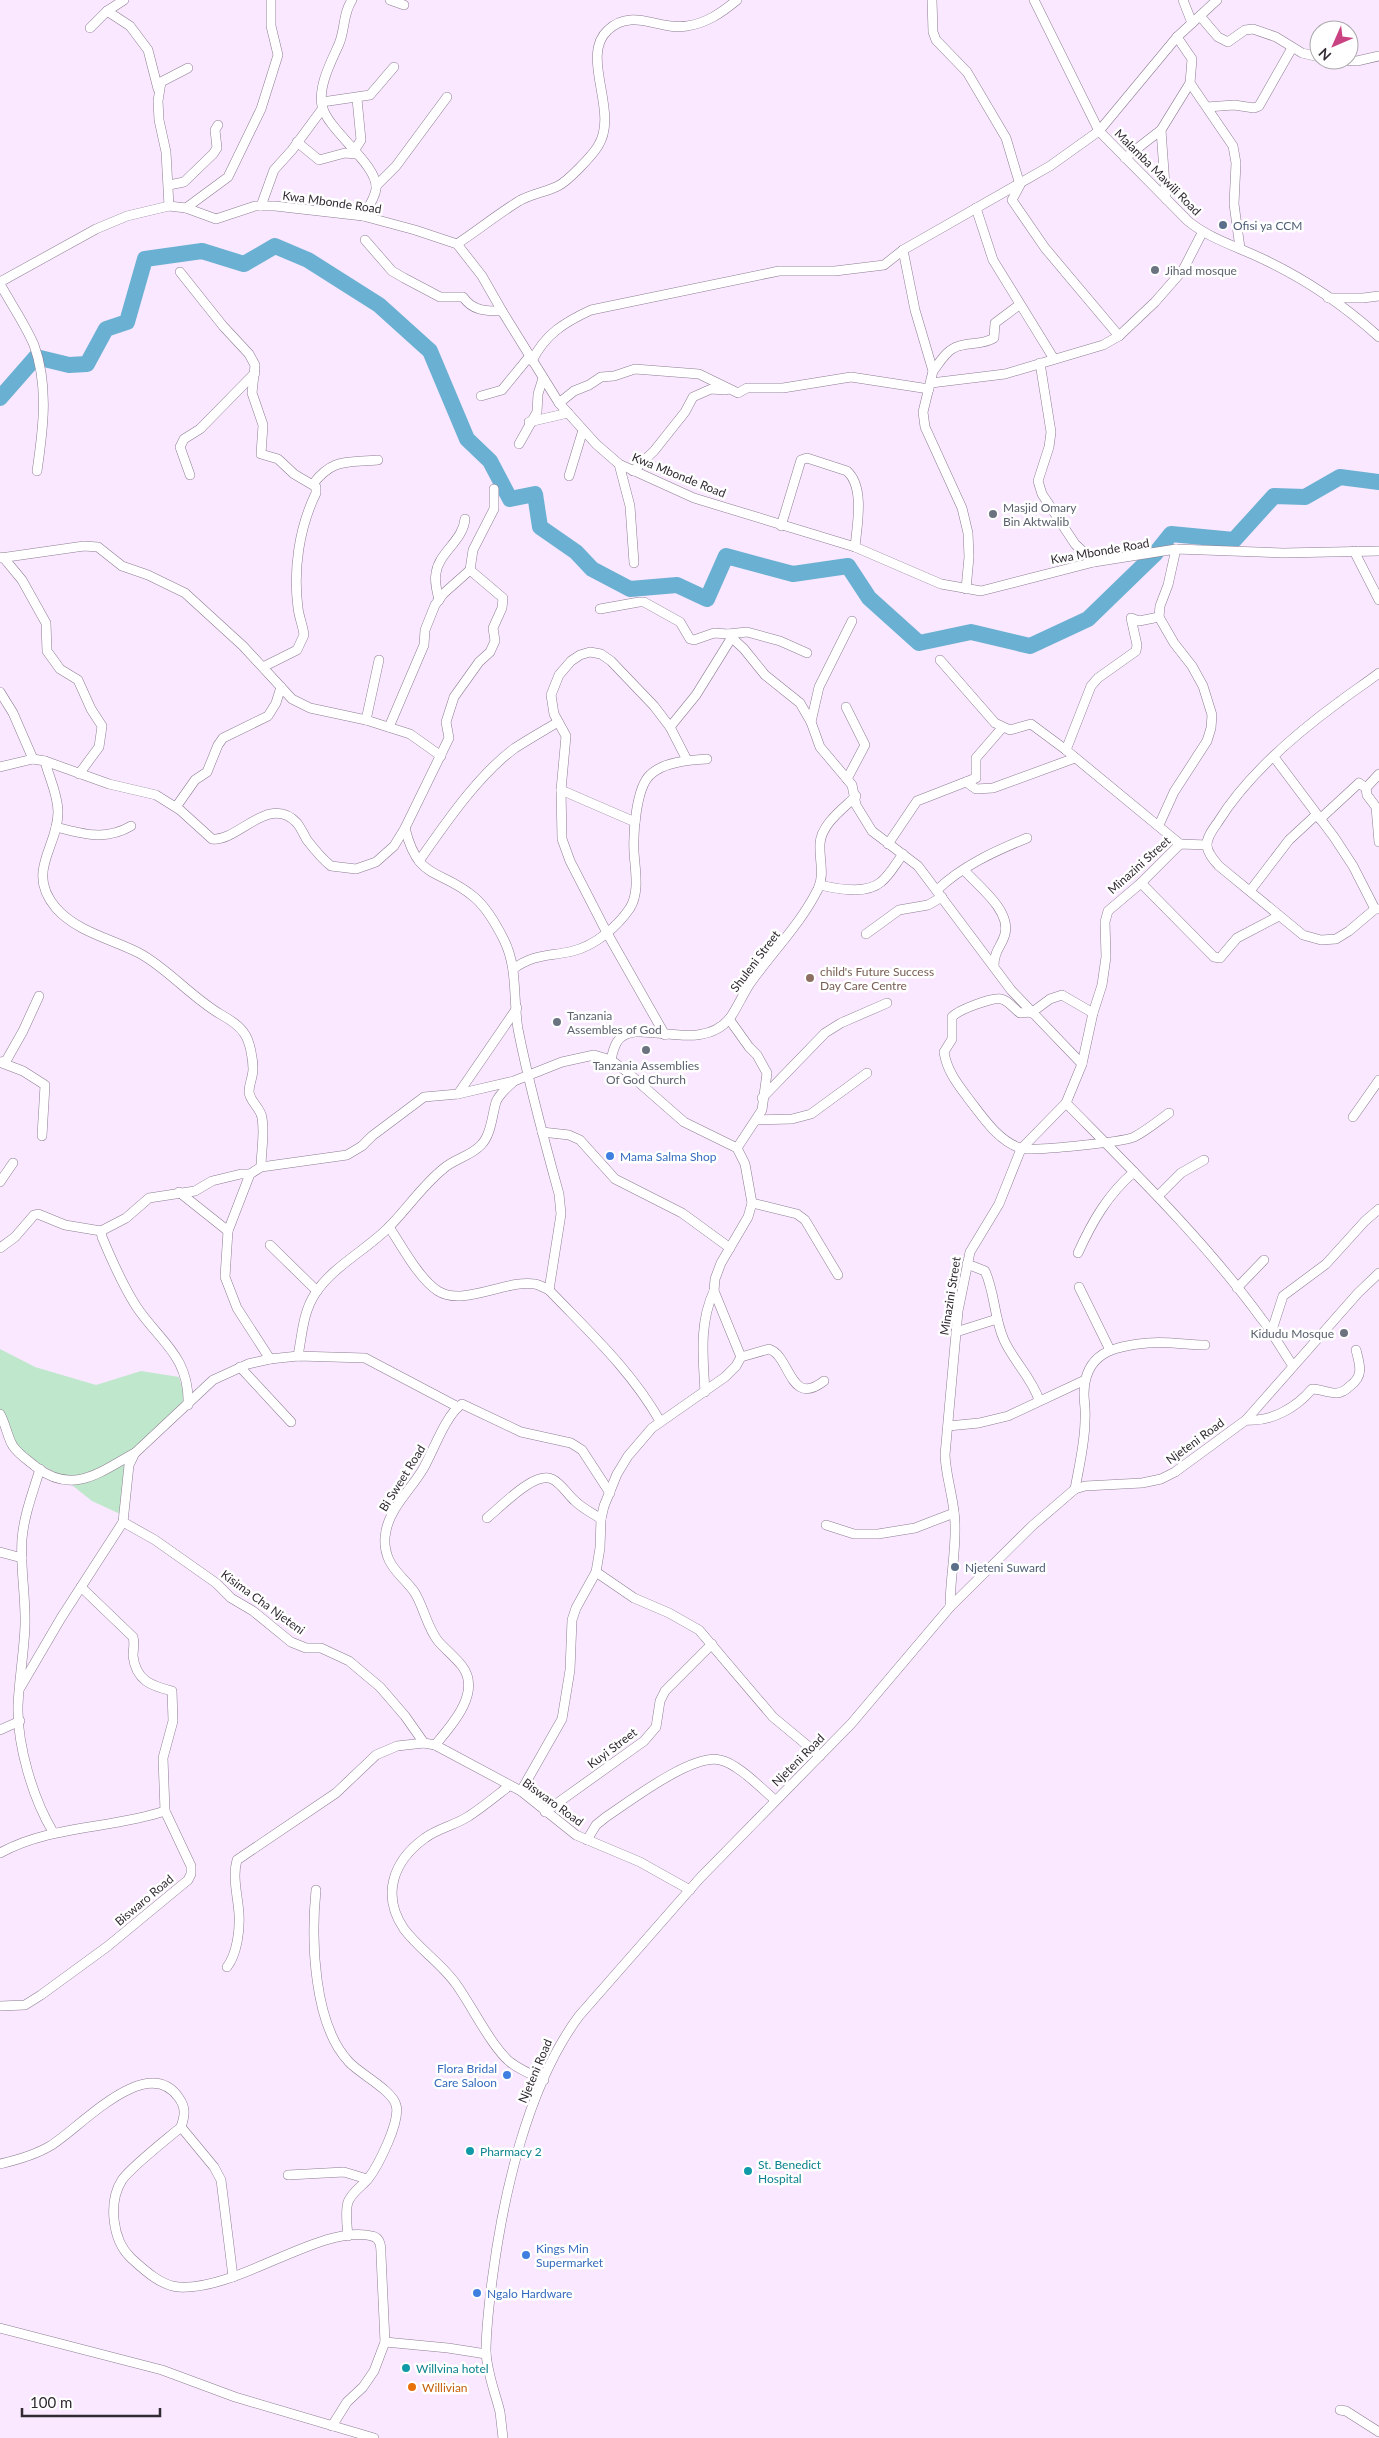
<svg xmlns="http://www.w3.org/2000/svg" width="1379" height="2438" viewBox="0 0 1379 2438" font-family="Lato,sans-serif">
  <rect width="100%" height="100%" fill="#f9e8ff"/>
  <!-- green -->
  <polygon fill="#bfe7cb" points="0,1349 35,1367 96,1385 141,1371 179,1377 186,1402 128,1456 120,1514 92,1501 58,1474 33,1460 14,1444 0,1417"/>
  <g fill="none" stroke-linecap="round" stroke-linejoin="round">
    <!-- river -->
    <polyline stroke="#6ab0d2" stroke-width="16" points="0,398 36,357 69,365 87,364 106,329 127,322 145,259 202,251 244,264 275,246 308,260 379,305 430,351 467,439 490,461 510,499 535,494 540,527 576,552 592,569 630,589 677,585 707,599 726,556 793,574 848,566 869,598 919,643 971,632 1030,646 1088,619 1155,554 1171,534 1234,540 1274,496 1305,497 1340,477 1379,482"/>
    <defs>
      <g id="street">
        <path d="M352 0C343 13 345 30 339 44 331 62 318 86 322 106 328 131 379 165 376 189 375 198 368 208 363 216"/>
        <polyline points="390,0 404,5"/>
        <polyline points="932,0 933,32 936,40 967,72 1006,138 1020,185 1012,200 1045,248 1119,336"/>
        <path d="M1034 0 1099 131 1188 221C1211 240 1242 248 1269 262 1308 281 1347 308 1379 337"/>
        <polyline points="1183,0 1192,23"/>
        <polyline points="107,11 130,26 148,50 158,89"/>
        <polyline points="1200,16 1218,37 1228,42 1245,30 1253,29 1276,37 1302,53 1319,57"/>
        <polyline points="90,28 107,11 124,0"/>
        <polyline points="1334,60 1357,61 1379,56"/>
        <polyline points="1190,83 1233,146 1236,163 1234,204 1240,248"/>
        <polyline points="322,102 370,95 394,67"/>
        <polyline points="1207,107 1234,105 1254,108 1259,106 1292,48"/>
        <polyline points="1161,130 1166,199"/>
        <polyline points="297,142 319,160 345,153 356,154"/>
        <polyline points="354,151 361,140 357,99"/>
        <polyline points="1125,158 1161,130 1190,83 1192,59 1177,37"/>
        <polyline points="169,185 184,182 213,154 217,148 215,130 218,125"/>
        <polyline points="376,186 396,166 447,97"/>
        <polyline points="169,206 166,152 159,120 158,101 161,82 188,68"/>
        <polyline points="261,206 274,170 292,150 323,108"/>
        <polyline points="186,208 228,177 261,109 278,55 271,26 271,0"/>
        <polyline points="976,208 993,260 1054,359"/>
        <path d="M365 240 392 271 404 278 440 297H463C473 311 485 311 502 311"/>
        <path d="M457 244C478 230 498 214 519 201 531 194 546 192 558 186 568 181 592 156 598 146 620 112 579 56 608 30 632 7 659 31 687 26 707 23 721 13 737 0"/>
        <polyline points="903,250 915,310 933,371 923,412 925,427 962,508 968,533 969,557 966,589"/>
        <path d="M180 272 223 326 249 354 255 365 252 393 263 425 261 454 278 459 294 474 316 487V493C299 528 293 570 298 608 299 617 303 626 304 635L297 650 263 667"/>
        <polyline points="0,282 96,229 127,216 169,206 186,208 216,219 255,206 275,206 363,216 415,230 457,244 482,276 502,311 559,403 596,444 619,464 694,498 855,547 941,584 981,591 1094,562 1176,549 1283,553 1379,551"/>
        <path d="M0 284C11 304 25 324 34 345 49 386 43 430 37 471"/>
        <polyline points="1328,298 1363,298 1379,296"/>
        <path d="M532 361C545 334 565 322 591 310L779 271H835L884 265 903 250 1050 166 1099 131 1177 37 1217 0"/>
        <polyline points="1040,363 1051,432 1049,447 1038,481 1042,494 1075,544 1094,562"/>
        <path d="M933 371C940 362 947 349 959 346 970 342 983 345 994 338L995 323 1019 305"/>
        <polyline points="931,383 1005,374 1103,345 1119,336 1155,302 1183,270 1202,233"/>
        <polyline points="481,396 502,390 529,357"/>
        <polyline points="559,403 574,391 589,385 601,377 614,376 635,369 699,374 738,393 747,388 783,388 851,377 929,389"/>
        <polyline points="529,422 568,413"/>
        <polyline points="519,444 537,412 538,394 543,378"/>
        <polyline points="619,464 630,506 634,563"/>
        <polyline points="633,471 654,451 685,412 693,397 711,389 726,390"/>
        <polyline points="190,475 180,447 184,439 200,429 255,373"/>
        <polyline points="569,476 583,430"/>
        <path d="M313 484C333 458 346 463 378 460"/>
        <path d="M781 526 801 460 807 458 847 471C865 487 857 525 855 547"/>
        <polyline points="1354,551 1379,600"/>
        <polyline points="3,557 22,580 46,623 47,651 60,669 78,680 91,709 102,726 99,747 79,774"/>
        <polyline points="0,558 84,546 98,547 122,566 148,575 185,593 243,646 292,699 310,708 366,720 410,734 441,756"/>
        <path d="M439 600C437 591 434 582 436 573 439 552 463 541 465 519"/>
        <polyline points="600,609 639,602 644,602 680,622 690,639 694,640 714,633 728,634 744,649 765,675 800,703 811,722 820,747 852,785 856,805 872,831 918,866 1011,990 1082,1064"/>
        <polyline points="728,634 747,632 780,641 807,653"/>
        <polyline points="940,660 995,723 1010,730 1031,724 1066,750 1180,844"/>
        <path d="M1379 673C1366 683 1352 692 1339 702 1294 735 1247 775 1218 822 1213 829 1206 838 1207 846 1208 854 1214 860 1219 866L1303 935 1321 940 1336 939 1349 931 1375 909H1379"/>
        <polyline points="0,692 13,713 33,759"/>
        <polyline points="846,707 865,745 847,779"/>
        <polyline points="366,720 379,660"/>
        <polyline points="811,722 819,687 852,621"/>
        <polyline points="389,727 424,645 425,630 435,605 443,594 470,570 473,550 494,509 494,489"/>
        <polyline points="670,727 696,695 732,637"/>
        <polyline points="1066,750 1091,686 1098,678 1136,651 1137,645 1131,618 1139,621 1159,617"/>
        <polyline points="1274,757 1334,837 1353,866 1375,909"/>
        <path d="M45 761C49 778 58 794 58 812 58 848 25 871 56 908 77 932 112 939 139 953 166 967 191 997 220 1014 229 1019 239 1025 244 1033 250 1041 253 1059 253 1069 253 1077 249 1084 249 1092 250 1102 261 1108 262 1118 265 1134 261 1152 261 1167"/>
        <path d="M0 767 33 759 45 761 109 784 156 795 180 810 212 839C238 842 269 793 297 823 301 828 304 835 307 840 314 849 322 859 331 866L356 869 376 862 394 846 405 828 449 738 446 722 454 697 479 662 490 652 495 641 493 628 502 608 503 598 470 570"/>
        <polyline points="966,782 976,789 993,788 1075,758"/>
        <polyline points="1366,788 1379,774"/>
        <polyline points="561,790 635,822"/>
        <polyline points="176,807 195,780 207,772 218,745 223,738 268,716 276,703 281,687"/>
        <polyline points="1320,819 1359,783 1366,788 1367,795 1376,807 1379,842"/>
        <polyline points="1159,825 1174,792 1207,741 1211,728 1212,715 1203,686 1192,666 1174,643 1159,617 1160,606 1168,585 1176,549"/>
        <path d="M56 827C82 834 106 841 131 826"/>
        <path d="M405 828C418 882 440 868 474 897 486 907 497 926 504 940 518 968 513 1000 518 1029 529 1085 544 1140 559 1194L561 1214 549 1290"/>
        <polyline points="888,844 917,801 976,778 976,758 1002,728"/>
        <path d="M419 861C445 824 478 775 515 748 529 739 543 731 558 722"/>
        <path d="M964 870C978 886 1011 910 1005 934 1002 946 994 950 994 966"/>
        <polyline points="1141,883 1214,957 1220,958 1237,938 1279,916"/>
        <path d="M820 885C837 889 866 895 881 882 890 875 896 863 903 854"/>
        <path d="M937 890C962 866 995 851 1027 838"/>
        <polyline points="1250,891 1289,840 1316,815"/>
        <polyline points="866,934 899,910 928,905 942,897"/>
        <path d="M513 969C536 953 548 957 573 951 596 945 617 927 630 908 640 891 635 870 634 852 633 834 636 788 650 775 663 762 689 760 707 759"/>
        <path d="M1030 1012 1020 1013C1014 1009 1008 1000 1001 999 992 997 958 1010 952 1017V1039L944 1052C947 1072 959 1086 971 1102 984 1119 999 1141 1020 1148 1030 1152 1123 1142 1134 1137 1146 1131 1158 1121 1169 1113"/>
        <polyline points="1031,1013 1050,999 1062,995 1093,1013"/>
        <polyline points="729,1019 749,1047 757,1055 767,1073 762,1110 737,1148"/>
        <polyline points="665,1035 607,933 570,861 562,839 561,790 566,736 554,714 551,695 559,675 571,661 580,655 590,652 601,654 611,661 654,706 670,727 687,760"/>
        <path d="M611 1060C612 1055 614 1047 617 1042 634 1014 699 1057 730 1018 737 1008 742 996 749 985 772 952 800 925 818 889 825 874 819 860 820 844 821 824 843 809 856 796"/>
        <polyline points="0,1062 6,1061 23,1031 39,996"/>
        <polyline points="2,1063 23,1071 45,1085 42,1136"/>
        <polyline points="458,1094 517,1008"/>
        <polyline points="762,1098 825,1033 841,1023 887,1003"/>
        <path d="M1066 1103C1134 1172 1204 1240 1261 1318 1273 1333 1282 1350 1293 1366"/>
        <polyline points="1353,1117 1379,1080"/>
        <polyline points="757,1120 792,1119 811,1114 867,1073"/>
        <polyline points="542,1132 569,1135 580,1140 615,1179 682,1213 730,1248"/>
        <polyline points="0,1182 13,1163"/>
        <polyline points="179,1192 228,1231"/>
        <polyline points="1158,1196 1181,1173 1204,1160"/>
        <polyline points="752,1203 797,1214 805,1220 838,1275"/>
        <path d="M389 1227C402 1246 419 1279 438 1291 463 1307 507 1279 535 1284 540 1285 545 1288 549 1290 590 1333 630 1369 660 1421"/>
        <polyline points="270,1245 317,1291"/>
        <polyline points="0,1248 15,1237 34,1215 38,1214 65,1225 101,1231"/>
        <path d="M1078 1253C1092 1222 1108 1194 1134 1172"/>
        <path d="M967 1264 985 1271C995 1293 994 1318 1004 1340 1014 1362 1032 1378 1039 1400"/>
        <polyline points="1079,1287 1110,1350"/>
        <polyline points="1237,1288 1264,1260"/>
        <polyline points="956,1332 997,1319"/>
        <polyline points="1271,1333 1283,1296 1326,1264 1365,1221 1379,1209"/>
        <path d="M298 1356C302 1335 303 1312 315 1294 331 1268 366 1250 388 1228 407 1209 422 1186 443 1169 454 1159 471 1156 481 1145 491 1135 492 1116 496 1102 499 1094 507 1088 513 1082"/>
        <path d="M741 1357 769 1349C791 1356 789 1408 824 1381"/>
        <polyline points="270,1359 237,1308 225,1277 228,1231 250,1174 261,1167 347,1155 362,1146 372,1136 424,1097 458,1094 514,1081 562,1062 594,1055 611,1060 627,1072 684,1122 737,1148 745,1164 752,1203 748,1217 721,1263 715,1279 714,1291 741,1357 736,1366 725,1377 652,1428 628,1456 617,1474 604,1506 601,1519 600,1548 596,1572 576,1608 572,1620 570,1670 562,1719 521,1791"/>
        <polyline points="240,1367 291,1422"/>
        <path d="M705 1392C703 1357 699 1323 714 1291"/>
        <path d="M188 1405C190 1356 159 1341 136 1306 122 1284 112 1261 102 1237L101 1231 126 1218 149 1198 195 1191 212 1181 241 1174H250"/>
        <path d="M0 1414C6 1425 8 1439 13 1446 19 1455 28 1460 36 1467 74 1496 101 1471 135 1453"/>
        <path d="M1246 1420C1271 1422 1296 1408 1312 1389 1320 1389 1328 1393 1336 1393 1341 1393 1346 1390 1350 1386 1364 1376 1360 1365 1356 1350"/>
        <polyline points="948,1426 979,1423 1008,1416 1085,1380"/>
        <path d="M40 1469C33 1492 24 1515 22 1539 20 1568 26 1597 25 1626 24 1653 19 1679 18 1706 17 1745 33 1799 53 1832"/>
        <path d="M1075 1489C1079 1466 1085 1443 1085 1420 1086 1411 1084 1402 1084 1393 1085 1353 1113 1346 1148 1343 1167 1341 1186 1345 1205 1345"/>
        <path d="M487 1518C501 1507 534 1471 552 1479 561 1483 568 1495 575 1501 582 1508 592 1513 601 1519"/>
        <polyline points="123,1522 155,1540 216,1583 231,1598 253,1611 291,1642 306,1648 321,1648 349,1661 380,1687 405,1716 424,1743"/>
        <polyline points="826,1525 854,1534 878,1534 915,1528 954,1513"/>
        <polyline points="0,1552 22,1558"/>
        <polyline points="596,1572 634,1598 669,1613 699,1630 773,1717 820,1756"/>
        <path d="M950 1607C950 1579 956 1552 955 1525 955 1501 946 1479 945 1455L958 1311 970 1252 999 1204 1021 1149 1066 1103 1082 1064 1093 1013 1102 985 1106 957 1105 922 1108 911 1141 883 1180 844 1207 845"/>
        <polyline points="20,1688 61,1618 123,1522 129,1465 135,1453 213,1380 248,1364 270,1359 298,1356 365,1358 458,1407"/>
        <polyline points="0,1730 20,1721"/>
        <path d="M435 1745C452 1725 482 1692 462 1666 455 1657 446 1650 438 1641 427 1627 424 1608 415 1593 408 1582 395 1573 389 1560 385 1551 384 1540 386 1531 390 1508 412 1488 423 1469 433 1452 446 1414 462 1404L521 1432 571 1443 582 1450 610 1493"/>
        <path d="M509 1786C496 1796 483 1807 469 1816 456 1825 438 1828 425 1838 393 1861 381 1895 404 1929 419 1949 442 1964 456 1984 472 2006 491 2046 510 2062 520 2070 532 2075 544 2080"/>
        <polyline points="545,1812 644,1741 656,1727 660,1701 665,1691 712,1644"/>
        <path d="M587 1840 596 1825 606 1817C630 1801 693 1753 720 1760 737 1763 762 1789 775 1800"/>
        <path d="M0 1853C51 1825 111 1829 165 1811"/>
        <path d="M316 1890C311 1939 313 2024 349 2062 360 2074 392 2090 396 2105 401 2121 378 2166 368 2179 361 2187 352 2192 348 2202 345 2212 347 2225 348 2236"/>
        <path d="M227 1967C237 1954 240 1930 239 1914 238 1897 232 1877 237 1860L336 1793 376 1755 397 1746 424 1743 435 1745 521 1791 576 1835 640 1862 690 1890"/>
        <path d="M0 2006 25 2005 41 1995 108 1946 188 1880 191 1874V1866L165 1811 163 1758 173 1721 172 1691C152 1686 136 1681 133 1656 133 1649 135 1644 133 1637L81 1587"/>
        <polyline points="181,2127 214,2167 221,2180 233,2277"/>
        <path d="M0 2164C17 2160 35 2155 50 2146 79 2129 147 2051 179 2098 186 2108 185 2115 181 2127 167 2139 131 2167 122 2180 108 2202 112 2240 131 2258 143 2269 161 2286 179 2287 238 2291 322 2223 372 2236 381 2238 381 2247 381 2255L385 2342 374 2371 363 2387 347 2402 332 2426"/>
        <polyline points="288,2175 344,2172 367,2179"/>
        <polyline points="0,2328 162,2370 235,2397 374,2438"/>
        <polyline points="385,2342 448,2348 486,2354"/>
        <polyline points="1340,2410 1346,2411 1379,2432"/>
        <path d="M503 2438C502 2429 501 2420 500 2412 495 2392 487 2373 486 2352 486 2328 489 2305 492 2281 503 2196 527 2086 579 2016L700 1878 851 1724 950 1607 1032 1526 1075 1489 1085 1486 1142 1483 1161 1479 1175 1472 1246 1420 1358 1293 1379 1273"/>
      </g>
    </defs>
    <!-- street casing -->
    <use href="#street" stroke="#8d7d91" stroke-width="10"/>
    <!-- street -->
    <use href="#street" stroke="#fff" stroke-width="9"/>
  </g>
  <!-- markers -->
  <g fill="#5c6f8a" stroke="#fff" stroke-width="2">
    <circle cx="1223" cy="225" r="5"/>
    <circle cx="955" cy="1567" r="5"/>
  </g>
  <g fill="#6b7280" stroke="#fff" stroke-width="2">
    <circle cx="1155" cy="270" r="5"/>
    <circle cx="993" cy="514" r="5"/>
    <circle cx="557" cy="1022" r="5"/>
    <circle cx="646" cy="1050" r="5"/>
    <circle cx="1344" cy="1333" r="5"/>
  </g>
  <circle fill="#8d6e63" stroke="#fff" stroke-width="2" cx="810" cy="978" r="5"/>
  <g fill="#3f7fe0" stroke="#fff" stroke-width="2">
    <circle cx="610" cy="1156" r="5"/>
    <circle cx="507" cy="2075" r="5"/>
    <circle cx="526" cy="2255" r="5"/>
    <circle cx="477" cy="2293" r="5"/>
  </g>
  <g fill="#0f9aa8" stroke="#fff" stroke-width="2">
    <circle cx="470" cy="2151" r="5"/>
    <circle cx="748" cy="2171" r="5"/>
    <circle cx="406" cy="2368" r="5"/>
  </g>
  <circle fill="#e8710a" stroke="#fff" stroke-width="2" cx="412" cy="2387" r="5"/>
  <g text-anchor="middle" dominant-baseline="central" stroke-width="5" stroke-linejoin="round" paint-order="stroke">
    <!-- street labels -->
    <g font-size="12" fill="#312a32" stroke="#fff">
      <text transform="translate(1158 172) rotate(45)">Malamba Mawili Road</text>
      <text transform="translate(332 202) rotate(8)">Kwa Mbonde Road</text>
      <text transform="translate(679 475) rotate(22)">Kwa Mbonde Road</text>
      <text transform="translate(1100 551) rotate(-10)">Kwa Mbonde Road</text>
      <text transform="translate(1139 865) rotate(-42)">Minazini Street</text>
      <text transform="translate(755 961) rotate(-53)">Shuleni Street</text>
      <text transform="translate(950 1296) rotate(-81)">Minazini Street</text>
      <text transform="translate(1195 1441) rotate(-36)">Njeteni Road</text>
      <text transform="translate(402 1478) rotate(-58)">Bi Sweet Road</text>
      <text transform="translate(263 1602) rotate(36)">Kisima Cha Njeteni</text>
      <text transform="translate(612 1748) rotate(-37)">Kuyi Street</text>
      <text transform="translate(798 1760) rotate(-45)">Njeteni Road</text>
      <text transform="translate(553 1802) rotate(36)">Biswaro Road</text>
      <text transform="translate(144 1900) rotate(-40)">Biswaro Road</text>
      <text transform="translate(535 2071) rotate(-67)">Njeteni Road</text>
    </g>
    <!-- service labels -->
    <g font-size="12" fill="#4e5e75" stroke="#fff" text-anchor="start">
      <text x="1233" y="225">Ofisi ya CCM</text>
      <text x="965" y="1567">Njeteni Suward</text>
    </g>
    <!-- worship labels -->
    <g font-size="12" fill="#5b616d" stroke="#fff" text-anchor="start">
      <text x="1165" y="270">Jihad mosque</text>
      <text x="1003" y="507">Masjid Omary<tspan x="1003" dy="14">Bin Aktwalib</tspan></text>
      <text x="567" y="1015">Tanzania<tspan x="567" dy="14">Assembles of God</tspan></text>
      <text x="646" y="1065" text-anchor="middle">Tanzania Assemblies<tspan x="646" dy="14">Of God Church</tspan></text>
      <text x="1334" y="1333" text-anchor="end">Kidudu Mosque</text>
    </g>
    <!-- education labels -->
    <g font-size="12" fill="#785e54" stroke="#fff" text-anchor="start">
      <text x="820" y="971">child's Future Success<tspan x="820" dy="14">Day Care Centre</tspan></text>
    </g>
    <!-- shop labels -->
    <g font-size="12" fill="#366cbe" stroke="#fff" text-anchor="start">
      <text x="620" y="1156">Mama Salma Shop</text>
      <text x="497" y="2068" text-anchor="end">Flora Bridal<tspan x="497" dy="14">Care Saloon</tspan></text>
      <text x="536" y="2248">Kings Min<tspan x="536" dy="14">Supermarket</tspan></text>
      <text x="487" y="2293">Ngalo Hardware</text>
    </g>
    <!-- culture labels -->
    <g font-size="12" fill="#0d838f" stroke="#fff" text-anchor="start">
      <text x="480" y="2151">Pharmacy 2</text>
      <text x="758" y="2164">St. Benedict<tspan x="758" dy="14">Hospital</tspan></text>
      <text x="416" y="2368">Willvina hotel</text>
    </g>
    <!-- food labels -->
    <g font-size="12" fill="#c56008" stroke="#fff" text-anchor="start">
      <text x="422" y="2387">Willivian</text>
    </g>
  </g>
  <!-- north arrow -->
  <g transform="translate(1334 45) rotate(225)"><circle r="24" fill="#ffffff" stroke="#adaaad"/>
  <path d="M0-4L9 19L0 12L-9 19Z" fill="#c94382"/>
  <text y="-8" font-size="14" font-weight="bold" text-anchor="middle" fill="#312a32">N</text>
  </g>
  <!-- scale -->
  <path d="M22 2408v8h138v-8" fill="none" stroke="#312a32" stroke-width="2.5"/>
  <text x="30" y="2408" font-size="15" fill="#312a32" stroke="#ffffff" stroke-width="4" paint-order="stroke">100 m</text>
</svg>
